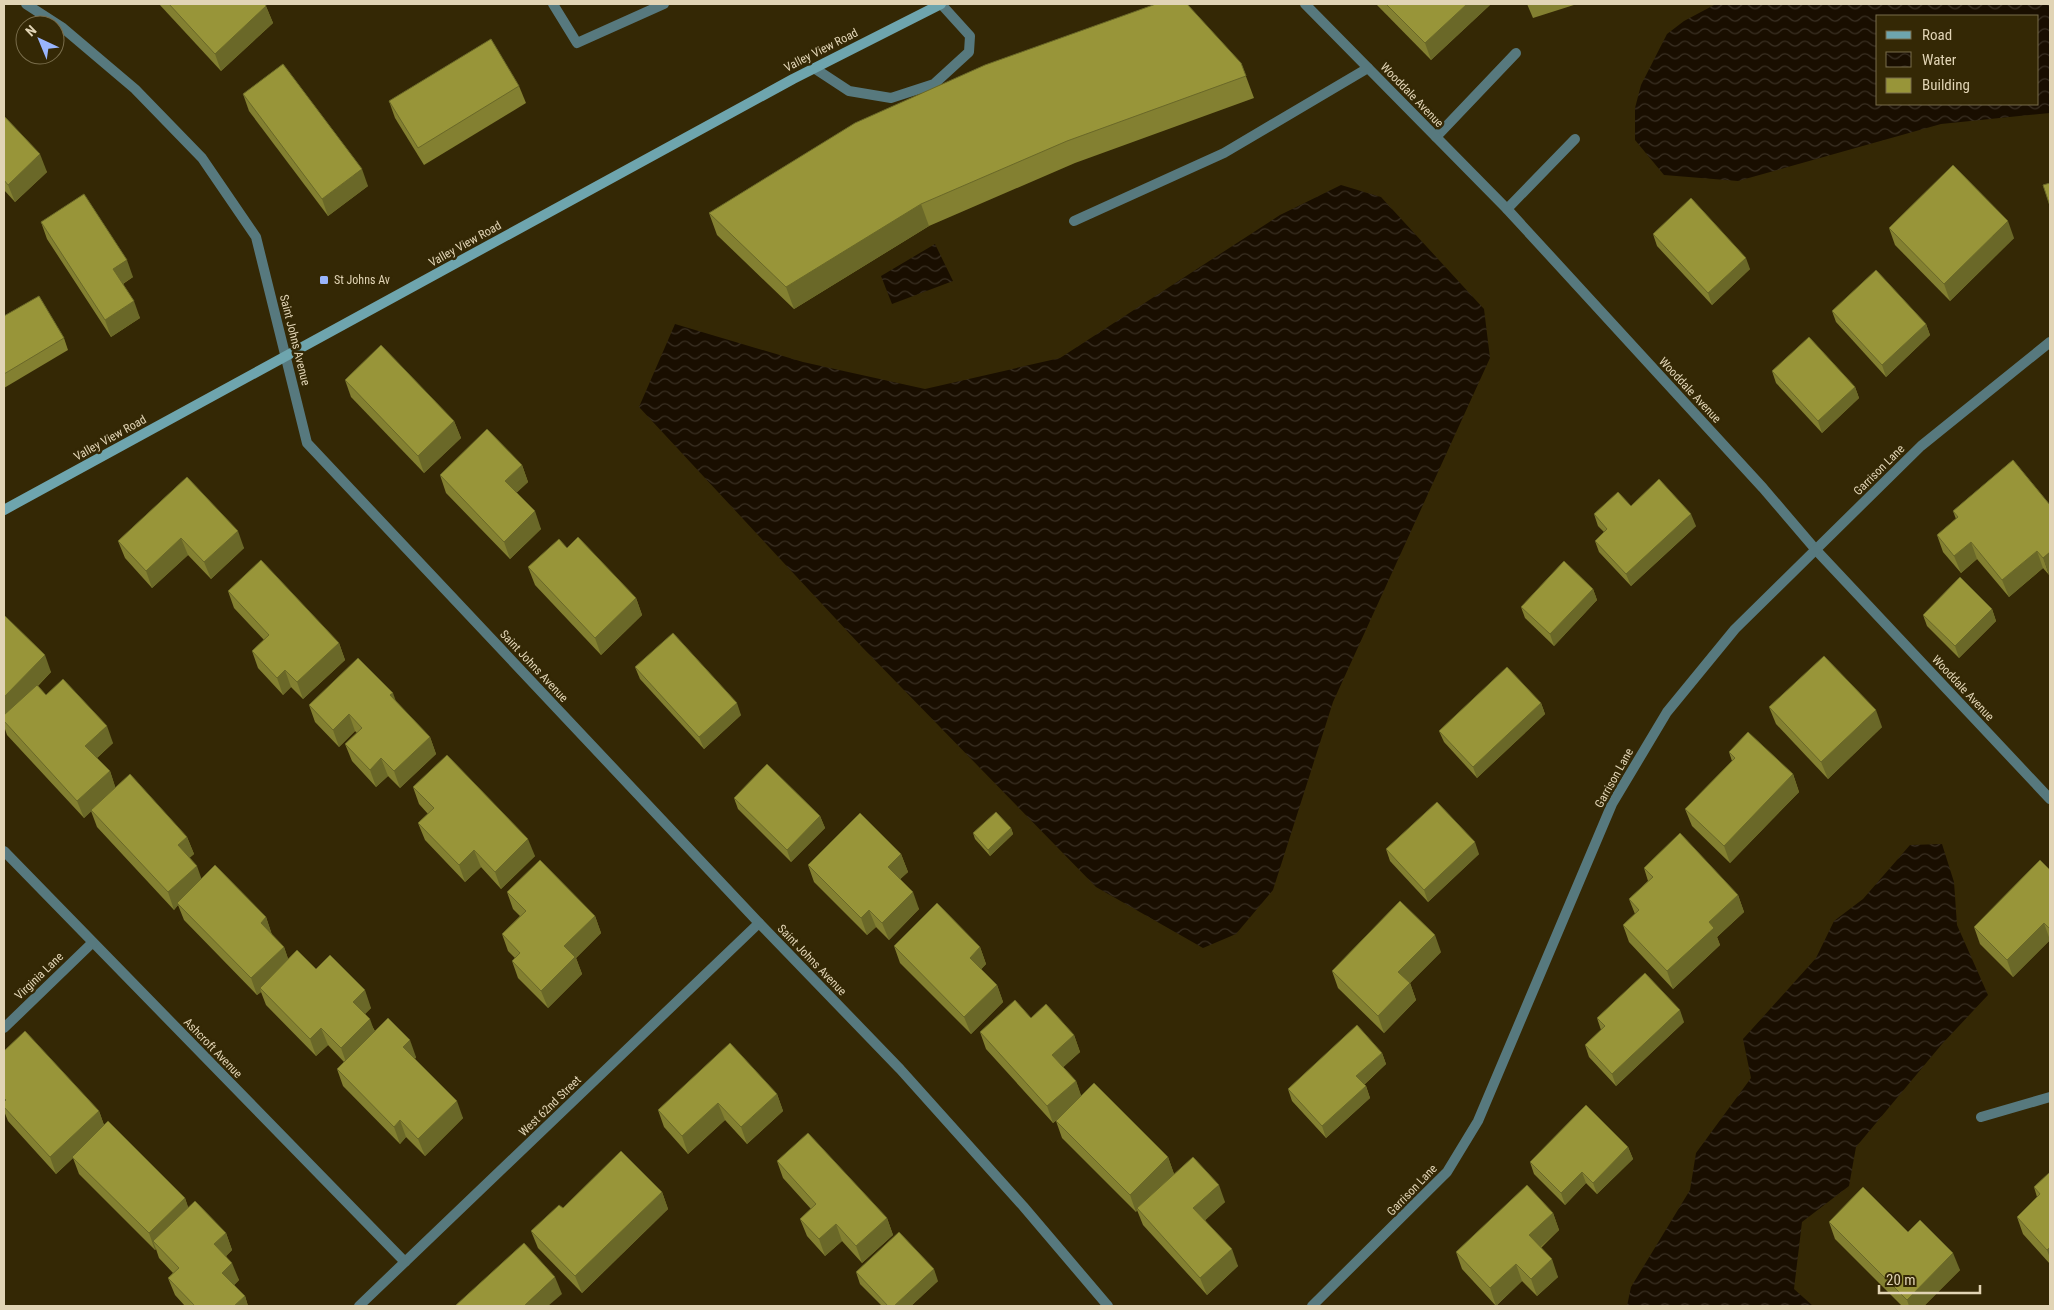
<svg xmlns="http://www.w3.org/2000/svg" width="2054" height="1310" viewBox="0 0 2054 1310" font-family="'Roboto Condensed',sans-serif">
  <defs>
    <pattern id="water-waves" width="16" height="10" patternUnits="userSpaceOnUse" patternTransform="scale(1.25)"><rect width="16" height="10" fill="#190e00"/><path d="M0 5q4-4 8 0t8 0" fill="none" stroke="#3a3023"/></pattern>
  </defs>
  <rect width="100%" height="100%" fill="#342805"/>
  <!-- water -->
  <g fill="url(#water-waves)" fill-rule="evenodd">
    <path d="M1716 4H2050V113L1941 124 1738 181 1664 175 1635 140V108L1641 85 1667 34 1684 21ZM1878 16H2038V104H1878Z"/>
    <polygon points="1341,185 1381,197 1484,309 1490,358 1333,702 1273,890 1236,934 1203,948 1096,887 862,647 639,407 675,324 803,362 925,389 1060,358 1280,215"/>
    <polygon points="935,244 953,281 892,304 881,276"/>
    <polygon points="1942,844 1954,882 1957,925 1988,995 1942,1044 1856,1147 1849,1186 1802,1222 1794,1289 1813,1306 1627,1306 1631,1287 1690,1190 1696,1153 1751,1078 1743,1039 1816,958 1834,921 1863,899 1910,845"/>
  </g>
  <g fill="none" stroke-linecap="round" stroke-linejoin="round">
    <!-- lane -->
    <g stroke="#57797e" stroke-width="10">
      <polyline points="553,4 577,43 664,4"/>
      <polyline points="814,68 849,91 891,98 934,84 969,52 970,36 941,4"/>
      <polyline points="1436,137 1516,53"/>
      <polyline points="1507,209 1575,139"/>
      <polyline points="1074,221 1224,153 1368,68"/>
    </g>
    <!-- street -->
    <g stroke="#57797e" stroke-width="10">
      <polyline points="26,4 63,28 135,89 202,158 256,237 307,443 759,923 900,1069 1023,1206 1108,1306"/>
      <polyline points="1305,4 1507,209 1763,488 1816,550 2050,799"/>
      <polyline points="4,851 405,1262"/>
      <polyline points="4,1028 92,943"/>
      <polyline points="1981,1117 2050,1097"/>
      <polyline points="359,1306 759,923"/>
      <polyline points="1312,1306 1447,1172 1478,1121 1612,804 1667,712 1735,629 1921,446 2050,342"/>
    </g>
    <!-- secondary -->
    <polyline stroke="#6ea5ae" stroke-width="10" points="4,510 793,79 941,4"/>
  </g>
  <!-- wall -->
  <g fill="#838031">
    <polygon points="159,4 265,4 273,23 221,71"/>
    <polygon points="1376,4 1491,4 1431,60"/>
    <polygon points="1527,4 1577,4 1533,18"/>
    <polygon points="1241,63 1254,98 1075,163 929,226 794,309 717,235 709,213"/>
    <polygon points="519,86 526,103 424,165 395,118 389,101"/>
    <polygon points="243,94 368,186 328,216 249,111"/>
    <polygon points="4,116 47,172 15,202 4,190"/>
    <polygon points="41,222 133,277 123,284 140,318 111,337 47,239"/>
    <polygon points="1889,228 2014,238 1950,301 1895,245"/>
    <polygon points="1653,234 1750,269 1712,305 1657,246"/>
    <polygon points="1832,311 1926,324 1930,335 1886,377 1836,322"/>
    <polygon points="4,316 64,338 68,350 4,388"/>
    <polygon points="1772,371 1855,387 1859,398 1822,433 1776,383"/>
    <polygon points="345,380 454,421 461,438 424,473 351,397"/>
    <polygon points="2013,460 2049,575 2043,568 2009,597 1977,559 1961,573 1943,552 1937,535 1956,519 1953,511"/>
    <polygon points="522,465 528,482 516,493 541,529 510,559 446,493 440,475"/>
    <polygon points="187,477 244,548 211,579 188,555 152,588 125,558 118,541"/>
    <polygon points="1631,506 1696,526 1631,586 1599,552 1595,541 1604,532 1598,526 1594,514"/>
    <polygon points="567,548 636,598 642,615 601,655 535,585 528,567"/>
    <polygon points="1593,589 1597,600 1554,646 1525,618 1521,607"/>
    <polygon points="228,591 339,643 345,660 303,699 291,687 283,695 258,668 252,651 264,640 234,608"/>
    <polygon points="1992,609 1996,621 1959,658 1927,626 1923,615"/>
    <polygon points="4,615 51,672 38,686 46,695 113,743 97,758 110,771 115,787 187,837 194,854 189,858 201,879 266,917 272,935 284,947 288,959 316,969 371,1008 365,1014 375,1031 416,1057 415,1059 463,1118 425,1156 406,1137 400,1144 343,1086 337,1069 344,1062 328,1045 316,1056 266,1005 261,992 257,995 184,920 178,905 174,910 97,827 91,811 84,818 7,735 4,726"/>
    <polygon points="635,667 741,715 704,749 640,679"/>
    <polygon points="395,701 430,737 436,754 400,788 388,776 376,787 352,761 345,744 357,733 355,731 339,747 315,722 309,705"/>
    <polygon points="1541,703 1545,714 1477,778 1444,742 1439,731"/>
    <polygon points="1769,707 1882,727 1828,779 1776,724"/>
    <polygon points="1729,752 1793,774 1799,792 1730,863 1692,826 1685,809 1732,761"/>
    <polygon points="413,787 535,856 501,889 481,867 465,882 425,840 418,823 428,814 419,804"/>
    <polygon points="734,798 820,816 825,828 791,862 738,809"/>
    <polygon points="1011,828 1013,834 990,856 975,839 973,833"/>
    <polygon points="1386,849 1479,854 1428,902 1390,861"/>
    <polygon points="901,854 908,872 900,879 919,909 889,940 876,927 867,935 814,882 808,865"/>
    <polygon points="1644,868 1738,895 1744,912 1717,937 1720,945 1673,989 1629,942 1623,925 1635,914 1629,899 1648,881"/>
    <polygon points="2050,870 2050,940 2013,977 1980,944 1974,927"/>
    <polygon points="507,892 595,916 601,933 576,958 582,974 548,1008 518,978 512,961 515,958 508,951 502,934 520,916 513,909"/>
    <polygon points="894,946 980,947 986,964 981,969 997,985 1003,1002 971,1034 900,963"/>
    <polygon points="1441,952 1410,983 1416,1000 1384,1033 1338,988 1332,971"/>
    <polygon points="1031,1018 1074,1035 1080,1052 1063,1067 1076,1081 1081,1096 1168,1157 1174,1174 1225,1202 1205,1220 1238,1266 1207,1295 1143,1225 1137,1210 1136,1212 1062,1138 1056,1121 1057,1120 1053,1123 986,1049 980,1032"/>
    <polygon points="1597,1018 1684,1022 1616,1086 1589,1057 1585,1045 1601,1030"/>
    <polygon points="4,1051 99,1111 104,1125 185,1198 188,1208 226,1233 232,1250 226,1256 239,1280 234,1285 245,1296 248,1306 185,1306 175,1295 168,1278 173,1273 159,1258 156,1249 155,1250 79,1174 73,1158 56,1174 8,1121 4,1111"/>
    <polygon points="1382,1053 1386,1064 1364,1085 1366,1086 1370,1098 1326,1138 1292,1101 1288,1089"/>
    <polygon points="777,1094 783,1111 747,1144 725,1120 688,1154 664,1127 658,1110"/>
    <polygon points="1628,1147 1633,1159 1597,1194 1586,1183 1565,1205 1534,1174 1530,1162"/>
    <polygon points="777,1161 887,1218 893,1235 862,1263 842,1241 825,1256 807,1236 800,1219 811,1209 783,1178"/>
    <polygon points="2050,1172 2050,1264 2023,1234 2017,1217 2037,1197 2034,1187"/>
    <polygon points="662,1192 668,1209 582,1293 538,1248 531,1231 563,1208"/>
    <polygon points="1553,1213 1559,1230 1541,1248 1558,1277 1537,1296 1522,1281 1496,1306 1462,1269 1456,1252"/>
    <polygon points="1829,1222 1908,1232 1960,1270 1924,1306 1902,1306 1835,1239"/>
    <polygon points="856,1272 938,1281 911,1306 882,1306 860,1284"/>
  </g>
  <!-- shaded-wall -->
  <g fill="#6a6828">
    <polygon points="1467,4 1491,4 1431,60 1425,43"/>
    <polygon points="266,6 273,23 221,71 215,54"/>
    <polygon points="40,154 47,172 15,202 8,185"/>
    <polygon points="362,169 368,186 328,216 322,199"/>
    <polygon points="921,204 929,226 794,309 786,287"/>
    <polygon points="2008,221 2014,238 1950,301 1944,284"/>
    <polygon points="1746,258 1750,269 1712,305 1708,293"/>
    <polygon points="127,260 133,277 119,286 113,269"/>
    <polygon points="134,301 140,318 111,337 105,320"/>
    <polygon points="1926,324 1930,335 1886,377 1882,365"/>
    <polygon points="1855,387 1859,398 1822,433 1818,421"/>
    <polygon points="454,421 461,438 424,473 418,456"/>
    <polygon points="522,465 528,482 511,498 505,481"/>
    <polygon points="535,511 541,529 510,559 504,542"/>
    <polygon points="1691,514 1696,526 1631,586 1626,574"/>
    <polygon points="238,531 244,548 211,579 204,562"/>
    <polygon points="181,538 188,555 152,588 146,571"/>
    <polygon points="1971,542 1977,559 1961,573 1954,556"/>
    <polygon points="2037,551 2043,568 2009,597 2002,580"/>
    <polygon points="2050,552 2050,575 2049,575 2043,558"/>
    <polygon points="1593,589 1597,600 1554,646 1550,634"/>
    <polygon points="636,598 642,615 601,655 595,638"/>
    <polygon points="1992,609 1996,621 1959,658 1955,646"/>
    <polygon points="339,643 345,660 303,699 297,682"/>
    <polygon points="45,655 51,672 4,720 4,697"/>
    <polygon points="285,670 291,687 283,695 277,678"/>
    <polygon points="393,693 399,710 390,695"/>
    <polygon points="737,703 741,715 704,749 699,737"/>
    <polygon points="1541,703 1545,714 1477,778 1473,767"/>
    <polygon points="1876,710 1882,727 1828,779 1821,762"/>
    <polygon points="349,714 355,731 339,747 333,730"/>
    <polygon points="107,726 113,743 91,763 85,746"/>
    <polygon points="430,737 436,754 400,788 394,771"/>
    <polygon points="381,758 388,776 376,787 370,770"/>
    <polygon points="110,771 116,789 84,818 77,801"/>
    <polygon points="1793,774 1799,792 1730,863 1724,846"/>
    <polygon points="820,816 825,828 791,862 787,850"/>
    <polygon points="1011,828 1013,834 990,856 988,850"/>
    <polygon points="187,837 194,854 184,863 178,845"/>
    <polygon points="528,839 535,856 501,889 495,872"/>
    <polygon points="1475,842 1479,854 1428,902 1424,890"/>
    <polygon points="474,850 481,867 465,882 459,865"/>
    <polygon points="901,854 908,872 894,885 888,867"/>
    <polygon points="197,866 203,883 177,903 178,905 174,910 168,892"/>
    <polygon points="913,892 919,909 889,940 882,923"/>
    <polygon points="1738,895 1744,912 1717,937 1720,945 1673,989 1667,971 1709,922"/>
    <polygon points="869,910 876,927 867,935 861,918"/>
    <polygon points="595,916 601,933 576,958 582,974 548,1008 541,991 564,946"/>
    <polygon points="266,917 272,935 261,923"/>
    <polygon points="2044,923 2050,940 2013,977 2007,960"/>
    <polygon points="1435,935 1441,952 1410,983 1416,1000 1384,1033 1378,1016 1398,972"/>
    <polygon points="284,947 290,964 260,988 261,992 257,995 251,978"/>
    <polygon points="980,947 986,964 976,975 970,958"/>
    <polygon points="997,985 1003,1002 971,1034 964,1017"/>
    <polygon points="365,990 371,1008 359,1019 353,1002"/>
    <polygon points="1680,1010 1684,1022 1616,1086 1612,1074"/>
    <polygon points="370,1019 376,1036 347,1065 341,1048"/>
    <polygon points="321,1028 328,1045 316,1056 310,1039"/>
    <polygon points="1074,1035 1080,1052 1058,1072 1052,1055"/>
    <polygon points="410,1040 416,1057 410,1064 403,1047"/>
    <polygon points="1382,1053 1386,1064 1360,1088 1356,1076"/>
    <polygon points="1076,1081 1082,1098 1053,1123 1047,1106"/>
    <polygon points="1366,1086 1370,1098 1326,1138 1322,1126"/>
    <polygon points="777,1094 783,1111 747,1144 741,1127"/>
    <polygon points="457,1101 463,1118 425,1156 418,1139"/>
    <polygon points="718,1103 725,1120 688,1154 682,1136"/>
    <polygon points="99,1111 105,1128 56,1174 50,1157"/>
    <polygon points="400,1120 406,1137 400,1144 394,1127"/>
    <polygon points="1628,1147 1633,1159 1597,1194 1593,1183"/>
    <polygon points="1168,1157 1174,1174 1137,1208 1137,1210 1136,1212 1130,1195"/>
    <polygon points="1582,1172 1586,1183 1565,1205 1561,1193"/>
    <polygon points="1219,1185 1225,1202 1200,1225 1193,1208"/>
    <polygon points="662,1192 668,1209 582,1293 575,1276"/>
    <polygon points="185,1198 191,1215 153,1241 156,1249 155,1250 149,1233"/>
    <polygon points="1553,1213 1559,1230 1535,1252 1529,1235"/>
    <polygon points="887,1218 893,1235 862,1263 856,1246"/>
    <polygon points="836,1224 842,1241 825,1256 819,1239"/>
    <polygon points="226,1233 232,1250 221,1261 214,1244"/>
    <polygon points="2050,1247 2050,1258 2047,1250"/>
    <polygon points="1232,1249 1238,1266 1207,1295 1200,1278"/>
    <polygon points="1953,1253 1960,1270 1924,1306 1909,1306 1907,1300"/>
    <polygon points="1552,1259 1558,1277 1537,1296 1531,1279"/>
    <polygon points="232,1263 239,1280 229,1290 222,1273"/>
    <polygon points="1516,1264 1522,1281 1496,1306 1490,1288"/>
    <polygon points="934,1269 938,1281 911,1306 894,1306"/>
    <polygon points="555,1277 562,1294 548,1306 524,1306"/>
    <polygon points="245,1296 248,1306 234,1306"/>
  </g>
  <!-- building -->
  <g fill="#989539" stroke="#6a6828">
    <polygon points="169,4 265,4 266,6 215,54"/>
    <polygon points="1156,4 1187,4 1241,63 1246,76 1067,141 921,204 786,287 709,213 855,123 985,65"/>
    <polygon points="1386,4 1467,4 1425,43"/>
    <polygon points="491,39 519,86 418,148 389,101"/>
    <polygon points="283,64 362,169 322,199 243,94"/>
    <polygon points="4,116 40,154 8,185 4,180"/>
    <polygon points="1953,165 2008,221 1944,284 1889,228"/>
    <polygon points="2050,183 2050,206 2043,185"/>
    <polygon points="84,194 127,260 113,269 134,301 105,320 41,222"/>
    <polygon points="1691,198 1746,258 1708,293 1653,234"/>
    <polygon points="1876,270 1926,324 1882,365 1832,311"/>
    <polygon points="39,296 64,338 4,374 4,316"/>
    <polygon points="1809,337 1855,387 1818,421 1772,371"/>
    <polygon points="381,345 454,421 418,456 345,380"/>
    <polygon points="487,429 522,465 505,481 535,511 504,542 440,475"/>
    <polygon points="2013,460 2050,505 2050,552 2043,558 2037,551 2002,580 1971,542 1954,556 1937,535 1958,517 1953,511"/>
    <polygon points="187,477 238,531 204,562 181,538 146,571 118,541"/>
    <polygon points="1659,479 1691,514 1626,574 1595,541 1607,529 1594,514 1618,492 1631,506"/>
    <polygon points="578,537 636,598 595,638 528,567 559,539 567,548"/>
    <polygon points="261,560 339,643 297,682 285,670 277,678 252,651 269,635 228,591"/>
    <polygon points="1564,561 1593,589 1550,634 1521,607"/>
    <polygon points="1960,577 1992,609 1955,646 1923,615"/>
    <polygon points="4,615 45,655 4,697"/>
    <polygon points="673,633 737,703 699,737 635,667"/>
    <polygon points="1824,656 1876,710 1821,762 1769,707"/>
    <polygon points="358,658 393,693 390,695 430,737 394,771 381,758 370,770 345,744 362,728 349,714 333,730 309,705"/>
    <polygon points="1507,667 1541,703 1473,767 1439,731"/>
    <polygon points="63,679 107,726 85,746 110,771 77,801 4,721 4,715 37,685 46,695"/>
    <polygon points="1748,732 1793,774 1724,846 1685,809 1735,758 1729,752"/>
    <polygon points="447,755 528,839 495,872 474,850 459,865 418,823 434,808 413,787"/>
    <polygon points="767,764 820,816 787,850 734,798"/>
    <polygon points="130,774 187,837 178,845 197,866 168,892 91,810"/>
    <polygon points="1437,802 1475,842 1424,890 1386,849"/>
    <polygon points="996,812 1011,828 988,850 973,833"/>
    <polygon points="860,813 901,854 888,867 913,892 882,923 869,910 861,918 808,865"/>
    <polygon points="1680,833 1738,895 1709,922 1714,928 1667,971 1623,925 1639,910 1629,899 1653,877 1644,868"/>
    <polygon points="540,860 595,916 564,946 575,957 541,991 512,961 520,953 502,934 526,911 507,892"/>
    <polygon points="2040,860 2050,870 2050,929 2044,923 2007,960 1974,927"/>
    <polygon points="215,865 266,917 261,923 284,947 251,978 177,903"/>
    <polygon points="1400,901 1435,935 1398,972 1410,983 1378,1016 1332,971"/>
    <polygon points="937,903 980,947 970,958 997,985 964,1017 894,946"/>
    <polygon points="297,950 316,969 330,955 365,990 353,1002 370,1019 341,1048 321,1028 310,1039 260,988"/>
    <polygon points="1645,973 1680,1010 1612,1074 1585,1045 1605,1026 1597,1018"/>
    <polygon points="1015,1000 1031,1018 1046,1004 1074,1035 1052,1055 1076,1081 1047,1106 980,1032"/>
    <polygon points="388,1018 410,1040 403,1047 457,1101 418,1139 400,1120 394,1127 337,1069"/>
    <polygon points="1357,1025 1382,1053 1356,1076 1366,1086 1322,1126 1288,1089"/>
    <polygon points="25,1031 99,1111 50,1157 4,1107 4,1102 6,1100 4,1098 4,1051"/>
    <polygon points="730,1043 777,1094 741,1127 718,1103 682,1136 658,1110"/>
    <polygon points="1094,1083 1168,1157 1130,1195 1056,1121"/>
    <polygon points="1586,1105 1628,1147 1593,1183 1582,1172 1561,1193 1530,1162"/>
    <polygon points="108,1121 185,1198 149,1233 72,1157"/>
    <polygon points="808,1133 887,1218 856,1246 836,1224 819,1239 800,1219 816,1204 777,1161"/>
    <polygon points="621,1151 662,1192 575,1276 531,1231 559,1205 563,1208"/>
    <polygon points="1193,1157 1219,1185 1193,1208 1232,1249 1200,1278 1137,1208"/>
    <polygon points="2050,1172 2050,1247 2047,1250 2017,1217 2040,1194 2034,1187"/>
    <polygon points="1527,1185 1553,1213 1529,1235 1552,1259 1531,1279 1516,1264 1490,1288 1456,1252"/>
    <polygon points="1863,1187 1908,1232 1920,1220 1953,1253 1907,1300 1829,1222"/>
    <polygon points="195,1201 226,1233 214,1244 232,1263 222,1273 245,1296 234,1306 195,1306 168,1278 179,1268 153,1241"/>
    <polygon points="899,1232 934,1269 894,1306 888,1306 856,1272"/>
    <polygon points="524,1243 555,1277 524,1306 455,1306"/>
  </g>
  <!-- markers -->
  <rect fill="#99b5fd" stroke="#342805" stroke-width="2" x="319" y="275" width="10" height="10" rx="2.5"/>
  <g text-anchor="middle" dominant-baseline="central" stroke-width="5" stroke-linejoin="round" paint-order="stroke">
    <!-- street labels -->
    <g font-size="12" fill="#e1d4b5" stroke="#342805">
      <text transform="translate(821 50) rotate(-27)">Valley View Road</text>
      <text transform="translate(1412 95) rotate(46)">Wooddale Avenue</text>
      <text transform="translate(465 244) rotate(-29)">Valley View Road</text>
      <text transform="translate(295 340) rotate(76)">Saint Johns Avenue</text>
      <text transform="translate(1690 390) rotate(47)">Wooddale Avenue</text>
      <text transform="translate(110 438) rotate(-29)">Valley View Road</text>
      <text transform="translate(1879 470) rotate(-45)">Garrison Lane</text>
      <text transform="translate(534 666) rotate(47)">Saint Johns Avenue</text>
      <text transform="translate(1963 688) rotate(47)">Wooddale Avenue</text>
      <text transform="translate(1614 778) rotate(-61)">Garrison Lane</text>
      <text transform="translate(812 960) rotate(46)">Saint Johns Avenue</text>
      <text transform="translate(39 976) rotate(-44)">Virginia Lane</text>
      <text transform="translate(213 1048) rotate(46)">Ashcroft Avenue</text>
      <text transform="translate(550 1106) rotate(-44)">West 62nd Street</text>
      <text transform="translate(1412 1190) rotate(-46)">Garrison Lane</text>
    </g>
    <!-- poi labels -->
    <g font-size="12" fill="#e1d4b5" stroke="#342805" text-anchor="start">
      <text x="334" y="280">St Johns Av</text>
    </g>
  </g>
  <!-- border -->
  <rect width="2054" height="1310" fill="none" stroke="#e1d4b5" stroke-width="10"/>
  <!-- legend -->
  <rect x="1876" y="15" width="162" height="90" fill="#342805" stroke="#796d4b"/>
  <rect x="1886" y="31" width="25" height="8" fill="#6ea5ae" stroke="#796d4b"/>
  <text x="1922" y="40" font-size="15" fill="#e1d4b5">Road</text>
  <rect x="1886" y="52" width="25" height="15" fill="url(#water-waves)" stroke="#796d4b"/>
  <text x="1922" y="65" font-size="15" fill="#e1d4b5">Water</text>
  <rect x="1886" y="78" width="25" height="15" fill="#989539" stroke="#796d4b"/>
  <text x="1922" y="90" font-size="15" fill="#e1d4b5">Building</text>
  <!-- north arrow -->
  <g transform="translate(40 40) rotate(316)"><circle r="24" fill="#342805" stroke="#796d4b"/>
  <path d="M0-4L9 19L0 12L-9 19Z" fill="#99b5fd"/>
  <text y="-8" font-size="14" font-weight="bold" text-anchor="middle" fill="#e1d4b5">N</text>
  </g>
  <!-- scale -->
  <path d="M1879 1285v8h101v-8" fill="none" stroke="#e1d4b5" stroke-width="2.5"/>
  <text x="1886" y="1285" font-size="15" fill="#e1d4b5" stroke="#342805" stroke-width="4" paint-order="stroke">20 m</text>
</svg>
